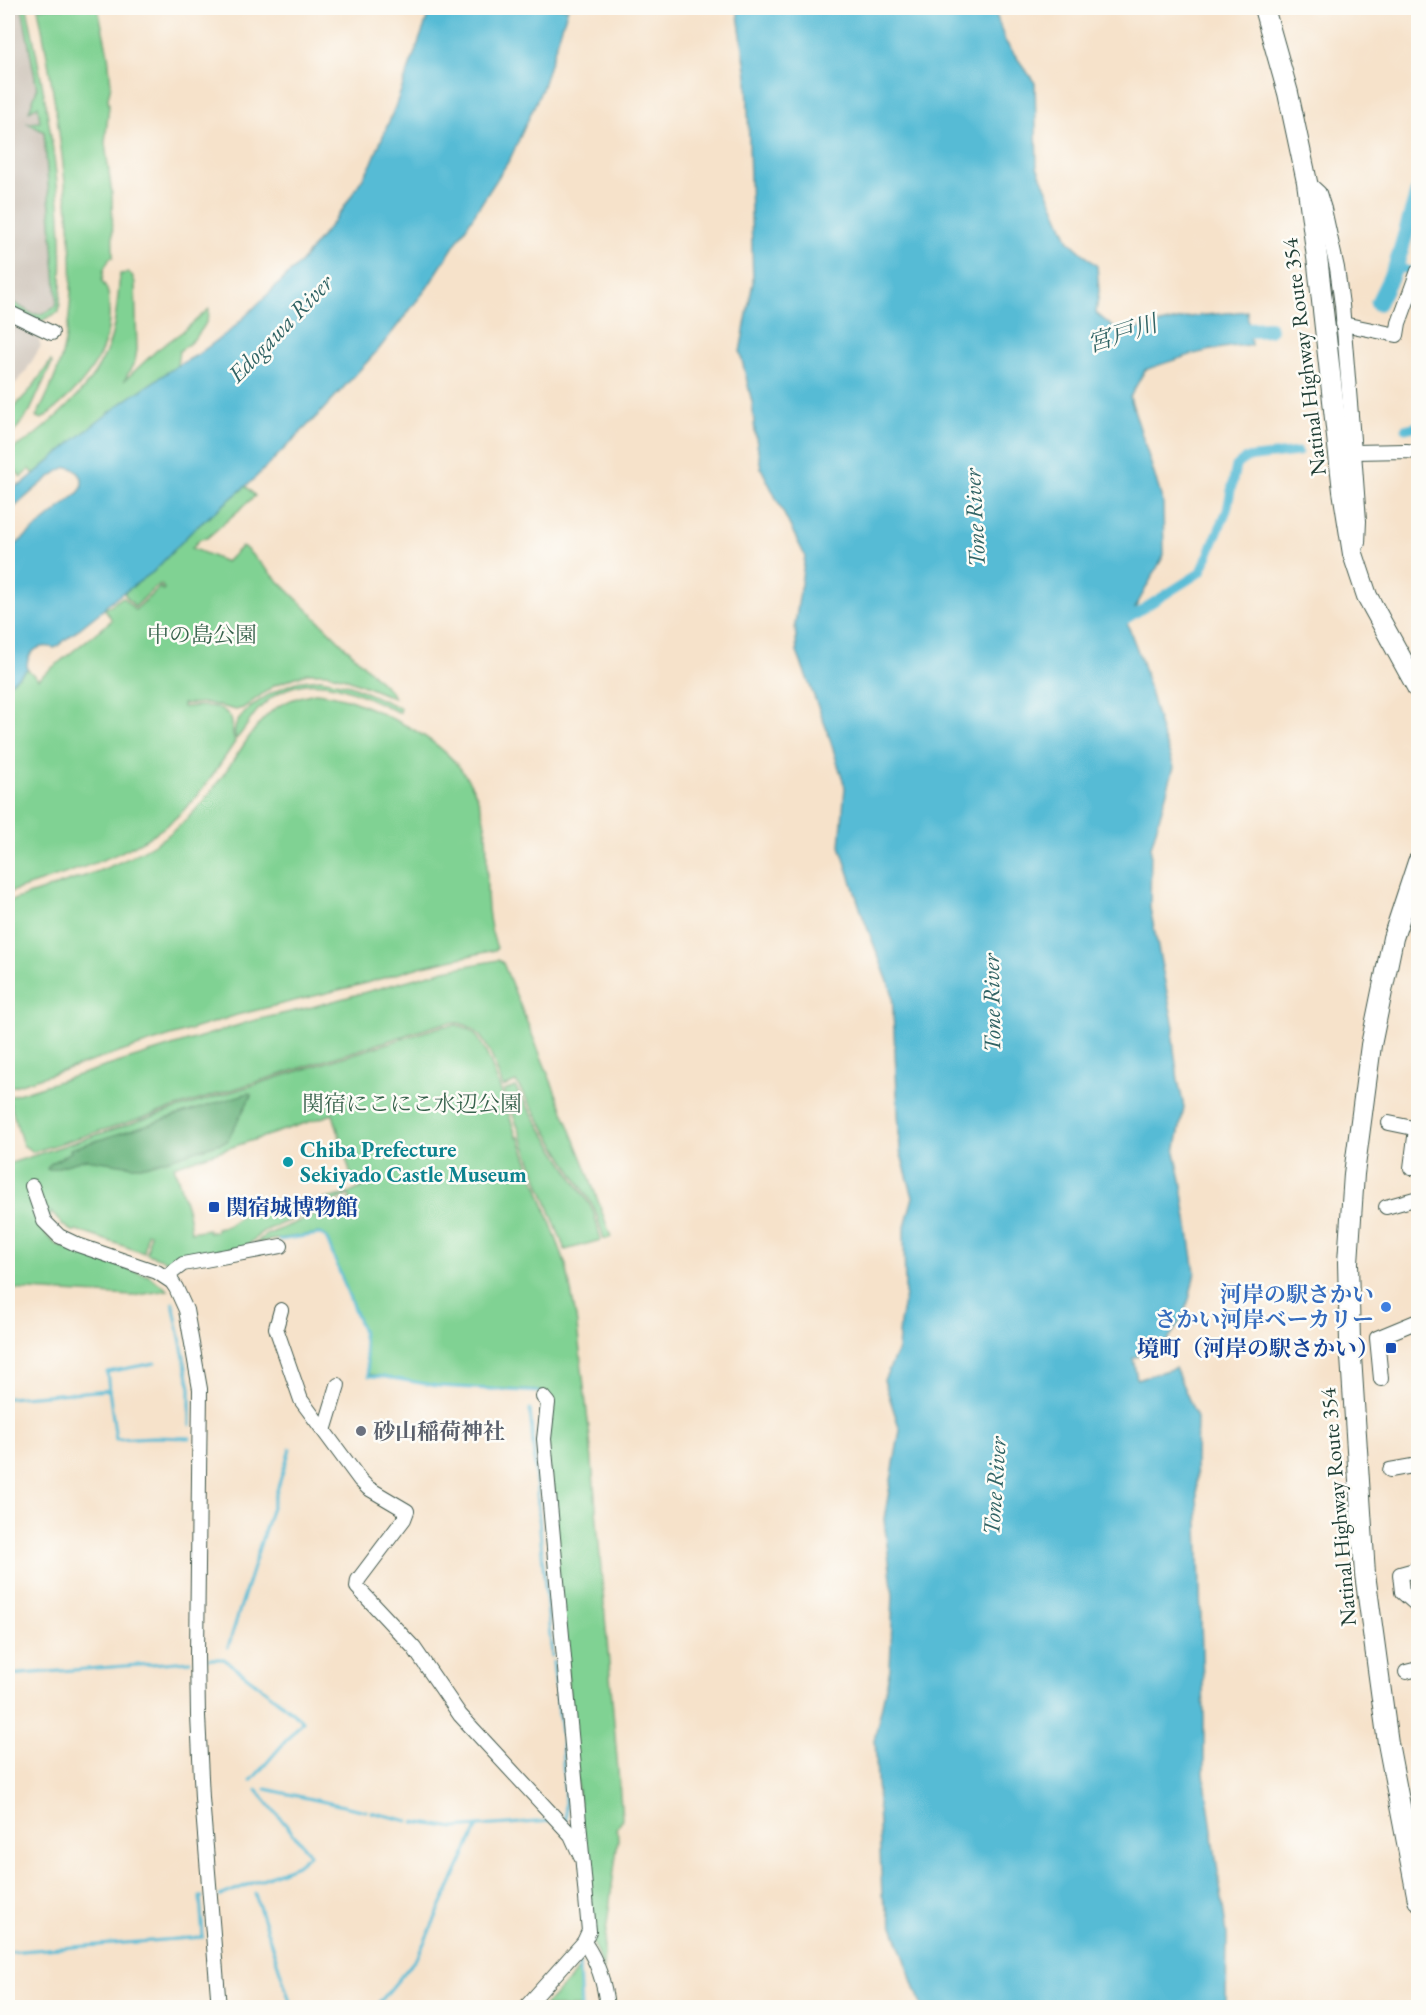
<svg xmlns="http://www.w3.org/2000/svg" width="1426" height="2015" viewBox="0 0 1426 2015" font-family="'EB Garamond','Noto Serif JP',serif">
  <rect width="100%" height="100%" fill="#fdfcf7"/>
  <filter id="ink" filterUnits="userSpaceOnUse"><feTurbulence type="fractalNoise" baseFrequency=".0167" numOctaves="2"/><feDisplacementMap in="SourceGraphic" scale="12" xChannelSelector="R" yChannelSelector="G"/><feConvolveMatrix kernelMatrix="1 2 1 2 8 2 1 2 1" color-interpolation-filters="sRGB"/></filter>
  <filter id="wash" filterUnits="userSpaceOnUse"><feTurbulence type="fractalNoise" baseFrequency=".008" numOctaves="4" result="noise"/><feDisplacementMap in="SourceGraphic" scale="24" xChannelSelector="R" yChannelSelector="G"/><feGaussianBlur stdDeviation="1.35" result="paint"/><feColorMatrix in="noise" values="0 0 0 0 0 0 0 0 0 0 0 0 0 0 0 0 0 1.4 0 .05"/><feComposite in="paint" operator="in"/></filter>
  <g filter="url(#wash)">
    <rect width="100%" height="100%" fill="#f6e2ca"/>
    <!-- industrial -->
    <g fill="#ccc2b8">
      <polygon points="8,8 27,8 39,68 56,183 62,282 59,312 39,322 8,307"/>
      <polygon points="8,323 38,337 41,346 26,371 8,392"/>
    </g>
    <!-- green -->
    <g fill="#80d293" stroke="#508864" stroke-width="1.5" fill-rule="evenodd">
      <path d="M22 8H27C47 103 69 215 59 312L39 322 8 307V299L32 314C42 315 48 312 56 306L57 299 44 132 28 123 40 122 38 106 29 111 37 89Z"/>
      <path d="M38 8H98L108 54 111 85 108 98 109 106 105 143 112 195 113 257 110 258 104 269 102 281C109 290 109 297 109 308 112 356 78 392 42 419L36 417C46 399 55 379 61 359 76 304 72 248 66 192 60 130 50 69 38 8Z"/>
      <path d="M128 273 132 275 135 283 137 350 135 361 124 381 157 350 182 332 209 309C210 325 192 343 179 351L177 366 123 402 34 474 30 469 21 477 10 464 14 461 8 452C15 446 24 443 31 438 64 412 99 380 111 338 117 317 118 295 120 274Z"/>
      <polygon points="51,361 52,363 30,411 8,440 8,414 32,388"/>
      <path d="M246 486 255 496 207 538 200 539 192 548 226 562 241 547H244L391 692 394 698 345 678 326 673H307L275 685 243 708 236 710 207 703 183 704V707C197 706 224 702 231 719 234 727 230 730 235 742 219 766 203 791 182 812 137 856 66 872 8 893V685L27 669 38 679 112 620 105 609 123 597 135 610 160 587 162 590 164 589 161 584 154 588 135 607 125 595V592L153 572 192 531Z"/>
      <path d="M321 679 350 685 400 708V713C354 691 306 663 262 706 251 715 246 730 236 739 225 715 279 687 297 682 305 680 313 680 321 679Z"/>
      <path d="M315 693C346 695 370 708 397 721 445 744 481 778 486 834 489 872 482 911 497 948L495 950 423 966 363 984 237 1015 8 1088V902C61 883 121 869 168 835 198 813 218 783 239 752 249 737 259 721 273 710 286 700 300 696 315 693Z"/>
      <path d="M498 960 503 963 585 1165 611 1237 604 1239 595 1209 516 1082 503 1087C491 1057 483 1014 441 1024L33 1152 23 1145 8 1097 252 1021 312 1007 445 970Z"/>
      <path d="M456 1025C462 1026 468 1028 473 1032 488 1044 509 1117 517 1138L519 1137 566 1265 576 1317 590 1438 622 1818 617 1829 618 1840 604 1947 603 1972 591 1935 541 1391 436 1386 369 1374 362 1330 326 1236 319 1233 265 1241 254 1245 264 1236 351 1199 349 1195 262 1232 245 1248 237 1250 171 1262 147 1254 150 1233H147L144 1253 76 1230 75 1232C64 1228 58 1220 51 1212L46 1235 57 1245 149 1276 168 1290 133 1296 11 1289 8 1287V1164L154 1116 443 1026ZM333 1114 353 1182 367 1178 369 1184 348 1194 326 1199 251 1209 227 1226 216 1228V1231L209 1233 208 1229 191 1232 188 1212 174 1166Z"/>
      <polygon points="515,1087 593,1210 601,1240 565,1250 504,1091"/>
      <polygon points="579,1969 581,2007 544,2007"/>
    </g>
    <!-- forest -->
    <polygon fill="#68b47d" stroke="#447858" stroke-width="1.5" points="248,1093 251,1094 251,1096 227,1141 146,1166 133,1166 86,1159 49,1170 47,1169 50,1164 71,1152 70,1149"/>
    <!-- water -->
    <g fill="#57bbd5" stroke="#3b7c84" stroke-width="1.5">
      <path d="M431 8H568L542 89 510 159 427 288 379 349 320 413 253 480 192 531 153 572 106 605 104 609 55 648C40 643 26 651 27 669L8 685V551L77 494 82 488V478C79 473 75 467 68 467 56 468 18 504 8 513V493L19 484 20 485 22 484 73 441 123 402 177 366 197 355 231 330 300 263 341 212 371 165 395 107Z"/>
      <path d="M737 8H994L1005 41 1035 83 1037 167 1069 241 1097 266 1099 291 1096 313 1120 333 1195 316 1247 311 1251 345C1211 347 1182 357 1145 370L1130 397 1163 502 1164 555 1127 623 1142 662 1161 731 1174 767 1151 847 1150 908 1174 1027 1173 1041 1178 1080 1184 1107 1175 1152 1181 1180 1195 1272 1189 1300 1180 1322 1163 1347 1133 1358 1137 1379 1175 1368 1197 1418 1196 1460 1204 1716V1774L1227 1935 1226 2007H922L882 1895 875 1736 890 1669 893 1595 884 1519 900 1430 884 1380 898 1350 900 1323 905 1295 904 1230 913 1197 900 1151 892 992 862 914 840 846 845 787 827 730 797 652 795 625 805 556 761 468 755 432 752 402 740 352 753 282 747 76Z"/>
    </g>
    <g fill="none" stroke-linecap="round" stroke-linejoin="round">
      <!-- stream -->
      <g stroke="#57bbd5" stroke-width="3">
        <polyline points="279,1240 320,1234 326,1237 362,1330 369,1376 386,1377 437,1386 540,1392"/>
        <polyline points="173,1303 190,1388 190,1425"/>
        <polyline points="109,1390 107,1372 155,1363"/>
        <polyline points="8,1398 109,1390 116,1439 153,1437 190,1438"/>
        <polyline points="530,1409 543,1565 552,1656"/>
        <polyline points="228,1647 290,1449"/>
        <polyline points="209,1659 224,1659 275,1698 303,1721 251,1781"/>
        <polyline points="553,1662 562,1741 566,1820 564,1820"/>
        <polyline points="8,1675 190,1661"/>
        <polyline points="266,1789 366,1811"/>
        <polyline points="371,1812 408,1821"/>
        <polyline points="414,1822 455,1828 478,1826"/>
        <polyline points="255,1894 292,2008"/>
        <polyline points="220,1896 297,1865 310,1854 257,1790"/>
        <polyline points="8,1952 203,1937 200,1897 202,1897"/>
        <polyline points="579,1963 581,2008"/>
        <polyline points="375,2008 418,1956 478,1826 552,1821"/>
      </g>
      <!-- canal -->
      <g stroke="#57bbd5" stroke-width="9">
        <polyline points="1396,266 1418,274"/>
        <polyline points="1405,429 1418,426"/>
        <polyline points="1122,622 1201,572 1227,510 1236,466 1246,458 1298,452"/>
      </g>
      <!-- river -->
      <g stroke="#57bbd5" stroke-width="16">
        <polyline points="1378,303 1396,266 1418,192"/>
        <polyline points="1228,331 1269,329"/>
      </g>
    </g>
  </g>
  <g filter="url(#ink)">
    <g fill="none" stroke-linecap="round" stroke-linejoin="round">
      <defs>
        <g id="minor">
          <polyline points="1307,182 1319,193 1324,209 1337,268 1342,305 1354,452 1359,521 1358,543"/>
          <polyline points="8,312 52,333"/>
          <polyline points="1343,324 1397,335 1399,323 1418,271"/>
          <polyline points="1354,452 1406,451 1418,452"/>
          <polyline points="1389,1123 1418,1129"/>
          <polyline points="1416,1129 1411,1168 1418,1167"/>
          <polyline points="32,1186 44,1221 59,1236 78,1245 157,1272 172,1282 176,1288 186,1310 200,1389 197,1654 198,1716 202,1798 219,2008"/>
          <polyline points="1386,1207 1418,1198"/>
          <polyline points="166,1277 183,1264 281,1246"/>
          <polyline points="281,1310 276,1328 301,1400 360,1480 368,1488 407,1511 404,1519 358,1580 357,1587 414,1648 460,1715 571,1835 581,1857"/>
          <polyline points="1381,1379 1377,1338 1418,1321"/>
          <polyline points="324,1431 338,1385"/>
          <polyline points="1390,1470 1418,1465"/>
          <polyline points="1418,1569 1400,1574 1402,1592 1418,1606"/>
          <polyline points="1406,1672 1418,1669"/>
          <path d="M584 1942C598 1962 605 1984 607 2008"/>
          <polyline points="525,2008 584,1942 589,1931 544,1439 548,1403 543,1397"/>
        </g>
        <g id="highway">
          <polyline points="1264,8 1288,93 1307,182 1318,265 1343,491 1353,554 1367,596 1418,689"/>
          <polyline points="1418,862 1393,938 1371,1045 1354,1174 1348,1262 1350,1341 1365,1574 1388,1743 1418,1900"/>
        </g>
      </defs>
      <!-- minor casing -->
      <use href="#minor" stroke="#3f564a" stroke-width="16"/>
      <!-- highway casing -->
      <use href="#highway" stroke="#3f564a" stroke-width="22"/>
      <!-- minor -->
      <use href="#minor" stroke="#fff" stroke-width="14"/>
      <!-- highway -->
      <use href="#highway" stroke="#fff" stroke-width="20"/>
    </g>
  </g>
  <!-- markers -->
  <circle fill="#0f9aa8" stroke="#fdfcf7" stroke-width="2" cx="288" cy="1162" r="6"/>
  <g fill="#1a4fb4" stroke="#fdfcf7" stroke-width="2">
    <rect x="208" y="1201" width="12" height="12" rx="3"/>
    <rect x="1385" y="1342" width="12" height="12" rx="3"/>
  </g>
  <circle fill="#3f7fe0" stroke="#fdfcf7" stroke-width="2" cx="1386" cy="1307" r="6"/>
  <circle fill="#6b7280" stroke="#fdfcf7" stroke-width="2" cx="361" cy="1431" r="6"/>
  <g text-anchor="middle" dominant-baseline="central" stroke-width="5" stroke-linejoin="round" paint-order="stroke">
    <!-- street labels -->
    <g font-size="22" fill="#1f3d34" stroke="#fdfcf7">
      <text transform="translate(1304 357) rotate(-97)">Natinal Highway Route 354</text>
      <text transform="translate(1338 1507) rotate(-95)">Natinal Highway Route 354</text>
    </g>
    <!-- park labels -->
    <g font-size="22" fill="#37624c" stroke="#fdfcf7">
      <text x="202" y="634">中の島公園</text>
      <text x="412" y="1103">関宿にこにこ水辺公園</text>
    </g>
    <!-- culture labels -->
    <g font-size="22" font-weight="bold" fill="#0d838f" stroke="#fdfcf7" text-anchor="start">
      <text x="300" y="1149">Chiba Prefecture<tspan x="300" dy="25">Sekiyado Castle Museum</tspan></text>
    </g>
    <!-- transit labels -->
    <g font-size="22" font-weight="bold" fill="#164399" stroke="#fdfcf7" text-anchor="start">
      <text x="226" y="1207">関宿城博物館</text>
      <text x="1379" y="1348" text-anchor="end">境町（河岸の駅さかい）</text>
    </g>
    <!-- shop labels -->
    <g font-size="22" font-weight="bold" fill="#366cbe" stroke="#fdfcf7" text-anchor="end">
      <text x="1374" y="1294">河岸の駅さかい<tspan x="1374" dy="25">さかい河岸ベーカリー</tspan></text>
    </g>
    <!-- worship labels -->
    <g font-size="22" font-weight="bold" fill="#5b616d" stroke="#fdfcf7" text-anchor="start">
      <text x="373" y="1431">砂山稲荷神社</text>
    </g>
    <!-- water labels -->
    <g font-size="24" font-style="italic" fill="#306364" stroke="#fdfcf7">
      <text transform="translate(280 328) rotate(-46)">Edogawa River</text>
      <text transform="translate(1122 333) rotate(-18)">宮戸川</text>
      <text transform="translate(974 518) rotate(-93)">Tone River</text>
      <text transform="translate(991 1003) rotate(-91)">Tone River</text>
      <text transform="translate(994 1486) rotate(-86)">Tone River</text>
    </g>
  </g>
  <!-- margin -->
  <rect width="1426" height="2015" fill="none" stroke="#fdfcf7" stroke-width="30"/>
</svg>
